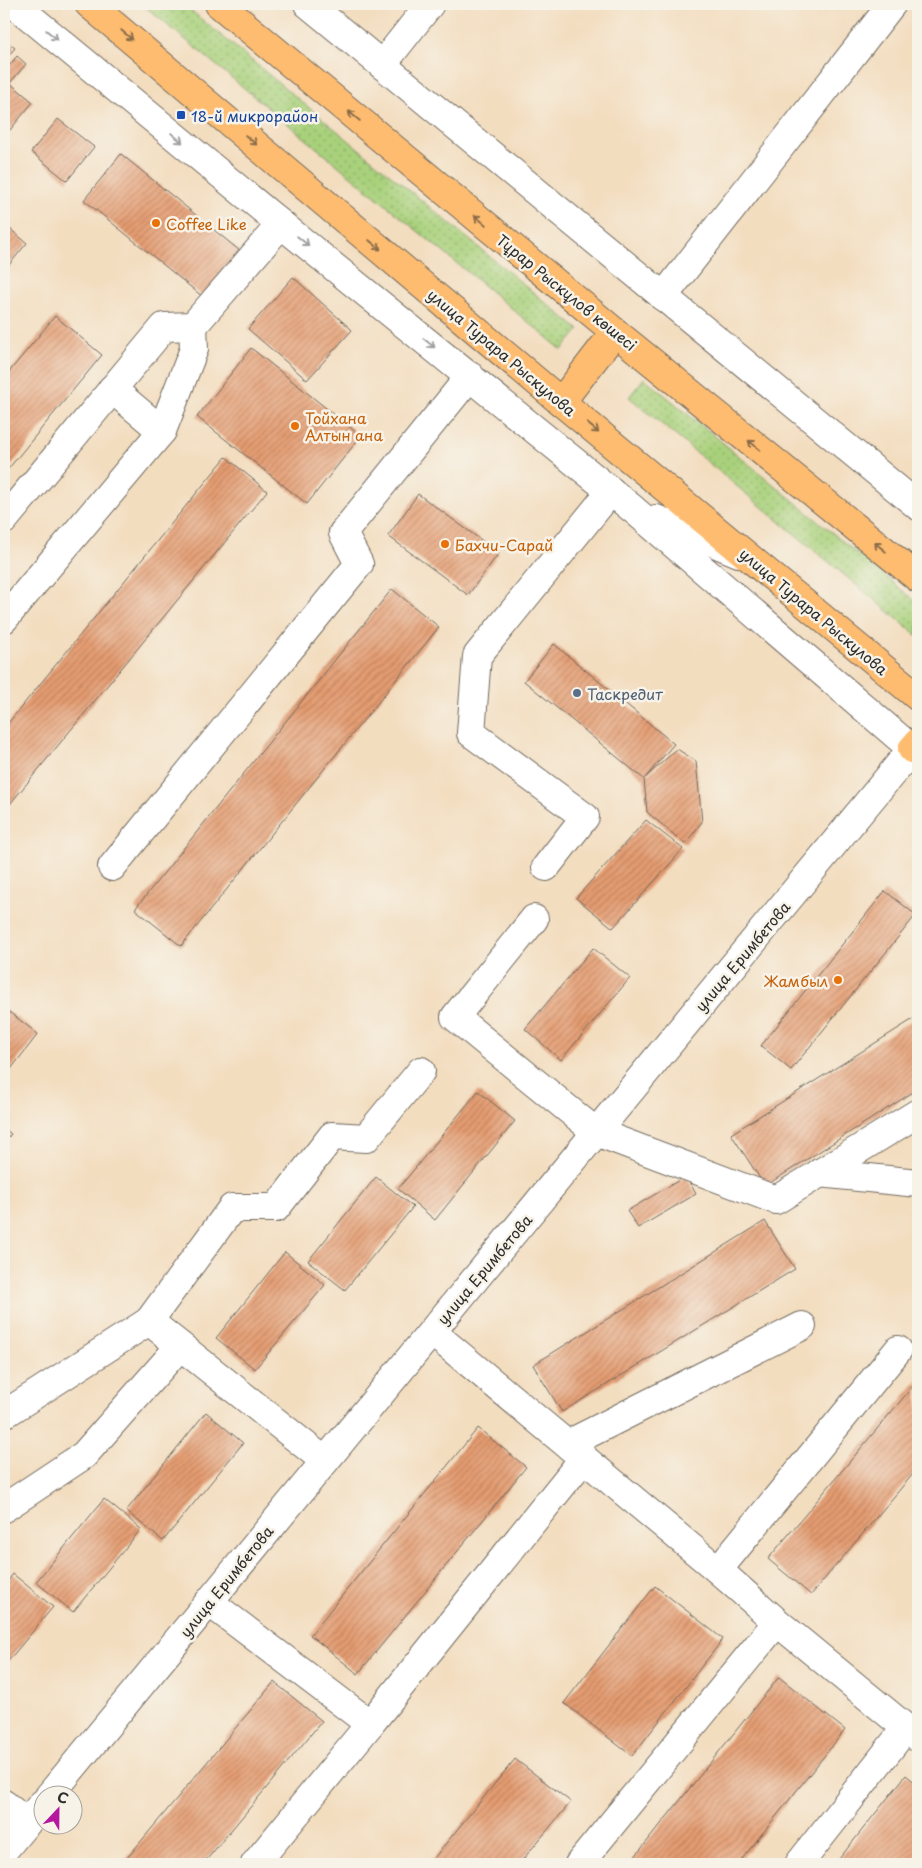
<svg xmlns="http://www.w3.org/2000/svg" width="922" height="1868" viewBox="0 0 922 1868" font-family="'Playpen Sans',sans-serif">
  <defs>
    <pattern id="green-dots" width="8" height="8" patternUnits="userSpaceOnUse" patternTransform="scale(1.25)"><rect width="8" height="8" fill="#a9d17c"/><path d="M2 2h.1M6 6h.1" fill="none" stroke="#8aaa66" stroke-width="1.8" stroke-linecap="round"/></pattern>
    <pattern id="building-hatch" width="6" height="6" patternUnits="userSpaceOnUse" patternTransform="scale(1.25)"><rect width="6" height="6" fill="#e59c71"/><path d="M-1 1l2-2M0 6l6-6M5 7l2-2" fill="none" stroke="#ba7f5d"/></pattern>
  </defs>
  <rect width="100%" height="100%" fill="#f7f3e8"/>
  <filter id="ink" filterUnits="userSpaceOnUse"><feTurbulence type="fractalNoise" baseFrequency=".02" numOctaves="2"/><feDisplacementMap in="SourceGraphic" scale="10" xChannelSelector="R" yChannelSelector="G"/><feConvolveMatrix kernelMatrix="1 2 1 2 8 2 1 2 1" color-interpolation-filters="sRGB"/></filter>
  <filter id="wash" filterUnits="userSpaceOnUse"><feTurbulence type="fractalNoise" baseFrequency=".0096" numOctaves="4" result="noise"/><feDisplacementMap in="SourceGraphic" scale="20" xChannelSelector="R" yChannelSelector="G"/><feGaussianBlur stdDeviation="1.12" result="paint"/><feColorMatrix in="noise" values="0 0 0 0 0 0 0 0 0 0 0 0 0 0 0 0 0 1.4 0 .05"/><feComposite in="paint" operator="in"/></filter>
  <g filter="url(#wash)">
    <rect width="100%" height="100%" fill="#f3ddbf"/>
    <!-- green -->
    <g fill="url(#green-dots)" stroke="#6a7e54">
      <polygon points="142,4 183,4 579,330 562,350"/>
      <polygon points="644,378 918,603 918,636 629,397"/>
    </g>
    <g id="blocks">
      <!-- building -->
      <g fill="url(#building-hatch)">
        <polygon points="4,39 15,48 4,61"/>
        <polygon points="17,56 26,64 10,83 33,102 10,130 4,125 4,72"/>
        <polygon points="58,119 94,147 67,181 31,152"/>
        <polygon points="121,154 240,251 203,297 84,200"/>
        <polygon points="4,224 27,243 4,271"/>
        <polygon points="293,277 352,330 307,380 248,329"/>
        <polygon points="55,316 102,355 4,474 4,378"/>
        <polygon points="251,348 361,436 307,504 197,417"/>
        <polygon points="226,457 267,491 10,804 4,798 4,728"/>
        <polygon points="418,494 499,553 468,595 388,536"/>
        <polygon points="392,589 439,627 181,946 135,909"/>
        <polygon points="554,644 674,744 645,778 677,749 696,761 702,822 685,844 647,812 644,779 524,681"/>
        <polygon points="646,820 683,849 613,928 576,898"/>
        <polygon points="885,891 916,915 791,1070 761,1046"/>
        <polygon points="593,948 630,978 561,1060 525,1029"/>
        <polygon points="4,1008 38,1034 4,1078"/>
        <polygon points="918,1016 918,1089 765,1186 731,1134"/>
        <polygon points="478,1091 515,1121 435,1220 398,1189"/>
        <polygon points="4,1128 11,1134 4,1143"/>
        <polygon points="686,1176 696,1194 638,1228 627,1211"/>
        <polygon points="376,1177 413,1207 345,1290 308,1261"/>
        <polygon points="765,1221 795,1269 562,1412 533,1365"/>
        <polygon points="285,1252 325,1285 255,1369 216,1338"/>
        <polygon points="918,1380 918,1468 811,1595 768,1559"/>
        <polygon points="206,1412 243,1443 163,1541 126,1511"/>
        <polygon points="478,1428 526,1467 358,1674 310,1635"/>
        <polygon points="104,1499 141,1529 73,1612 36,1582"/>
        <polygon points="13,1574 53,1607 4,1666 4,1586"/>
        <polygon points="655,1586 723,1639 632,1756 564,1703"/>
        <polygon points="779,1677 845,1730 738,1864 629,1864"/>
        <polygon points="274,1682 322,1721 203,1864 122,1864"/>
        <polygon points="515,1759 571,1802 519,1864 429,1864"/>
        <polygon points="906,1775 918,1785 918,1864 835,1864"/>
      </g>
    </g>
  </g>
  <g filter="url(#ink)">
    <use href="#blocks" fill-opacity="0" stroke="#71695f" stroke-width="1"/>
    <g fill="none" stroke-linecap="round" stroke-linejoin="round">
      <defs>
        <g id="minor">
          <polyline points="14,4 281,224 634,510 912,749 49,1796"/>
          <polyline points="308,4 918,506"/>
          <polyline points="382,65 430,4"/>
          <polyline points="663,297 892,4"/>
          <polyline points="162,431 194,349 193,326"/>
          <polyline points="656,519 739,553"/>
          <polyline points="4,520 164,327 193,326 281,224"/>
          <polyline points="4,619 162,431 112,389"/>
          <polyline points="112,867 359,564 343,533 470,376"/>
          <polyline points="546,867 585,817 471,733 477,656 611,491"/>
          <polyline points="534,919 455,1017 596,1132 776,1200 918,1113"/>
          <polyline points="819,1173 918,1183"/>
          <polyline points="432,1332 718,1570 777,1622 918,1738"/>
          <polyline points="4,1413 8,1412 149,1321"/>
          <polyline points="568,1444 802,1326"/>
          <polyline points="325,1461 149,1321 232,1208 276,1208 332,1136 366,1138 421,1071"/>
          <polyline points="4,1508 84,1455 180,1346"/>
          <polyline points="718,1570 898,1350"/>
          <polyline points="209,1602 370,1724 255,1864"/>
          <polyline points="370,1724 584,1458"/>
          <polyline points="4,1804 27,1823"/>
          <polyline points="4,1850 42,1804"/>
          <polyline points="579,1864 777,1622"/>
          <polyline points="799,1864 906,1728"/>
        </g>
        <g id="major">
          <polyline points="89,4 561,402 918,697"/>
          <polyline points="219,4 615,332 918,578"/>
          <polyline points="561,402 615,332"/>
          <polyline points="912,749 918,742"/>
        </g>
      </defs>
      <!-- minor casing -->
      <use href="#minor" stroke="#71695f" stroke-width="30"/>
      <!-- major casing -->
      <use href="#major" stroke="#71695f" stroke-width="30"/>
      <!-- minor -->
      <use href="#minor" stroke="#fff" stroke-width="28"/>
      <!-- major -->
      <use href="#major" stroke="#febc70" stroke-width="28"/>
    </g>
    <!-- one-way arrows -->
    <defs><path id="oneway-shaft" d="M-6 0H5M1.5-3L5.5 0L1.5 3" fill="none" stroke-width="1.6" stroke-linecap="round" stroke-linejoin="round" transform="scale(1.25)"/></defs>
    <g stroke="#a0a0a0">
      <use href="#oneway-shaft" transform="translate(52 35) rotate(40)"/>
      <use href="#oneway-shaft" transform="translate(177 138) rotate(40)"/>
      <use href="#oneway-shaft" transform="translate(303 241) rotate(39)"/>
      <use href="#oneway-shaft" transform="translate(429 343) rotate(39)"/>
    </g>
    <g stroke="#8a6c4a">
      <use href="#oneway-shaft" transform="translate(127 35) rotate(40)"/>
      <use href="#oneway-shaft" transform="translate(354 116) rotate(-140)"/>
      <use href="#oneway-shaft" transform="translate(251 140) rotate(40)"/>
      <use href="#oneway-shaft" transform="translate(480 220) rotate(-140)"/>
      <use href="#oneway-shaft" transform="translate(375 245) rotate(40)"/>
      <use href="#oneway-shaft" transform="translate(593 428) rotate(40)"/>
      <use href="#oneway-shaft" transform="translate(754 445) rotate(-141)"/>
      <use href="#oneway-shaft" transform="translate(880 547) rotate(-141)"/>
    </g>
  </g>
  <!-- markers -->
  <rect fill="#1a4fb4" stroke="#f7f3e8" stroke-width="2" x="176" y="110" width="10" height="10" rx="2.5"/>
  <g fill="#e8710a" stroke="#f7f3e8" stroke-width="2">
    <circle cx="156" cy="223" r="5"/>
    <circle cx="295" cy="426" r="5"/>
    <circle cx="445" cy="544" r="5"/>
    <circle cx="838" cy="980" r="5"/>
  </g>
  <circle fill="#5c6f8a" stroke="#f7f3e8" stroke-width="2" cx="577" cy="693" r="5"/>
  <g text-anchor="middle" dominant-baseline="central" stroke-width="5" stroke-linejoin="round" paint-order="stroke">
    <!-- transit labels -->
    <g font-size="15" fill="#164399" stroke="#f7f3e8" text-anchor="start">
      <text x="191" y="115">18-й микрорайон</text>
    </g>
    <!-- food labels -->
    <g font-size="15" fill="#c56008" stroke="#f7f3e8" text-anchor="start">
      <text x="166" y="223">Coffee Like</text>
      <text x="305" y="417">Тойхана<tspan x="305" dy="17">Алтын ана</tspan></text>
      <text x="455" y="544">Бахчи-Сарай</text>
      <text x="828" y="980" text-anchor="end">Жамбыл</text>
    </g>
    <!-- street labels -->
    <g font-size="15" fill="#2b2b2b" stroke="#f7f3e8">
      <text transform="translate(567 292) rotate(39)">Тұрар Рыскұлов көшесі</text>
      <text transform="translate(502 352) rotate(40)">улица Турара Рыскулова</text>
      <text transform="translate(814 611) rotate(40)">улица Турара Рыскулова</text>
      <text transform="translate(742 956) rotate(-50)">улица Еримбетова</text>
      <text transform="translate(484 1269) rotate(-50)">улица Еримбетова</text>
      <text transform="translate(226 1581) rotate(-51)">улица Еримбетова</text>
    </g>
    <!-- service labels -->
    <g font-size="15" fill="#4e5e75" stroke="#f7f3e8" text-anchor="start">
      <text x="587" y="693">Таскредит</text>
    </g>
  </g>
  <!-- margin -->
  <rect width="922" height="1868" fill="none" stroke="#f7f3e8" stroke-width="20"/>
  <!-- north arrow -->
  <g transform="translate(58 1810) rotate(22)"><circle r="24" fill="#f7f3e8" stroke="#a5a39c"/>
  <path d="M0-4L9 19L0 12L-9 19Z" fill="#b5179e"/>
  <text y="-8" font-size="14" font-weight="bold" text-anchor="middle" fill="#2b2b2b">С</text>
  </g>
</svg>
